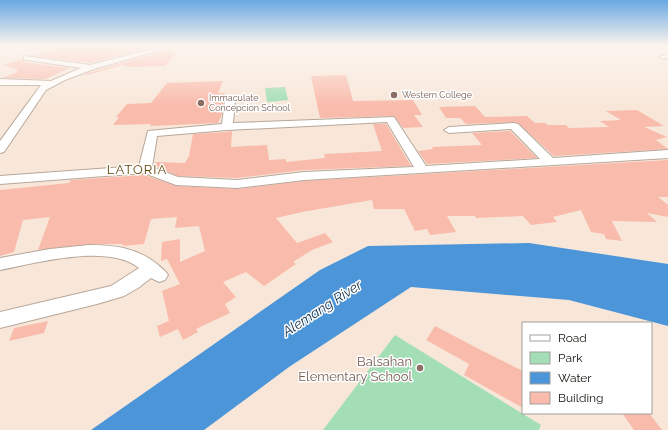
<svg xmlns="http://www.w3.org/2000/svg" width="668" height="430" viewBox="0 0 668 430" font-family="Raleway,sans-serif">
  <rect width="100%" height="100%" fill="#f8e7d9"/>
  <!-- green -->
  <g fill="#a3deb7">
    <polygon points="285,87 288,100 267,102 265,88"/>
    <polygon points="395,335 541,425 539,430 323,430"/>
  </g>
  <!-- water -->
  <polygon fill="#4c95d9" points="529,243 668,264 668,326 569,300 411,287 289,367 204,430 91,430 320,270 368,246"/>
  <!-- building -->
  <g fill="#f9bbab">
    <polygon points="63,46 155,46 90,63 33,56"/>
    <polygon points="166,50 176,53 165,66 127,67 123,65 87,75 85,74"/>
    <polygon points="22,59 24,62 76,69 69,68 46,79 3,78 19,71 14,71 18,69 6,67 10,66 3,65"/>
    <polygon points="346,75 353,101 413,100 422,115 414,115 423,127 403,128 394,116 320,118 311,76"/>
    <polygon points="223,81 218,93 225,93 222,102 223,102 222,114 218,123 150,126 151,124 113,125 119,117 116,117 127,104 151,103 167,83"/>
    <polygon points="475,106 485,117 527,116 535,123 546,123 547,125 566,125 569,128 609,127 600,121 621,120 606,111 637,110 664,126 644,127 667,137 656,140 668,149 554,156 518,123 514,122 466,124 460,118 446,118 439,107"/>
    <polygon points="373,124 386,124 411,166 304,170 237,178 178,176 154,166 156,162 185,163 189,156 193,134 227,132 232,131 231,147 267,145 269,160 286,159 286,162 325,158 324,154 382,151"/>
    <polygon points="510,131 537,158 427,164 418,151 433,149 432,147 482,145 472,133"/>
    <polygon points="668,160 668,197 658,197 668,205 668,217 647,213 657,222 612,221 622,241 606,239 604,234 591,232 581,210 553,217 557,222 531,225 523,216 476,218 475,216 447,216 456,232 430,235 427,229 415,231 404,209 374,209 372,200 302,212 276,218 297,243 325,233 333,242 312,250 293,262 296,264 264,286 246,272 223,282 236,297 225,304 230,313 196,329 198,332 183,340 178,329 160,337 157,326 169,321 162,291 180,284 167,259 161,261 162,242 180,239 180,262 205,251 199,226 175,228 177,217 151,219 144,244 123,246 123,244 89,244 38,250 50,217 23,220 14,252 0,256 0,190 69,183 71,180 144,175 176,186 237,189 304,181"/>
    <polygon points="48,321 44,333 9,341 14,328"/>
    <polygon points="435,326 477,348 523,371 523,408 464,375 469,364 426,340"/>
    <polygon points="622,413 649,413 662,430 634,430"/>
  </g>
  <g fill="none" stroke-linecap="round" stroke-linejoin="round">
    <defs>
      <g id="minor">
        <polygon points="163,46 174,46 94,69 65,80 46,90 4,152 0,153 0,141 41,85 0,85 0,79 51,81 81,68 27,60 24,60 24,56 90,65"/>
        <polygon points="668,54 668,58 663,59 659,57"/>
        <path d="M230 97 235 100 233 123 394 117 426 166 540 159 511 129 449 133 444 130 449 127 514 123 518 124 553 158 668 150V158L304 180 237 188 176 185 144 173 0 184V176L139 166 148 131 222 124 225 100ZM387 122 414 167 304 172 237 180 178 177 152 167 157 136 227 130Z"/>
        <path d="M89 245C115 245 137 248 157 264 161 268 165 270 168 275L165 280 159 282 151 278 138 288 124 296 97 304 0 328V312L111 286 139 268C108 243 37 263 0 270V258L50 249Z"/>
      </g>
    </defs>
    <!-- minor casing -->
    <use href="#minor" stroke="#b7a79a" stroke-width="2"/>
    <!-- minor -->
    <use href="#minor" fill="#fff" fill-rule="evenodd"/>
  </g>
  <!-- sky -->
  <linearGradient id="sky" x2="0" y2="1"><stop stop-color="#69a8e2"/><stop offset="0.43" stop-color="#fcf4ee"/><stop offset="1" stop-color="#fcf4ee" stop-opacity="0"/></linearGradient>
  <rect width="668" height="106" fill="url(#sky)"/>
  <!-- markers -->
  <g fill="#8d6e63" stroke="#fff" stroke-width="1.5">
    <circle cx="394" cy="95" r="4"/>
    <circle cx="201" cy="103" r="4"/>
    <circle cx="420" cy="368" r="4"/>
  </g>
  <g text-anchor="middle" dominant-baseline="central" stroke-width="3" stroke-linejoin="round" paint-order="stroke">
    <!-- far-education labels -->
    <g font-size="9" fill="#785e54" stroke="#fff" text-anchor="start">
      <text x="402" y="95">Western College</text>
      <text x="209" y="98">Immaculate<tspan x="209" dy="10">Concepcion School</tspan></text>
    </g>
    <!-- quarter labels -->
    <g font-size="13" letter-spacing="1" fill="#604307" stroke="#fff">
      <text x="137" y="169">LATORIA</text>
    </g>
    <!-- near-education labels -->
    <g font-size="13" fill="#785e54" stroke="#fff" text-anchor="end">
      <text x="412" y="361">Balsahan<tspan x="412" dy="15">Elementary School</tspan></text>
    </g>
    <!-- near-water labels -->
    <g font-size="14" font-style="italic" fill="#11304c" stroke="#fff">
      <text transform="translate(322 308) rotate(-33)">Alemang River</text>
    </g>
  </g>
  <!-- legend -->
  <rect x="522" y="322" width="130" height="92" fill="#ffffff" stroke="#a19f9d"/>
  <rect x="530" y="335" width="20" height="6" fill="#ffffff" stroke="#a19f9d"/>
  <text x="558" y="342" font-size="12" fill="#15100b">Road</text>
  <rect x="530" y="352" width="20" height="12" fill="#a3deb7" stroke="#a19f9d"/>
  <text x="558" y="362" font-size="12" fill="#15100b">Park</text>
  <rect x="530" y="372" width="20" height="12" fill="#4c95d9" stroke="#a19f9d"/>
  <text x="558" y="382" font-size="12" fill="#15100b">Water</text>
  <rect x="530" y="392" width="20" height="12" fill="#f9bbab" stroke="#a19f9d"/>
  <text x="558" y="402" font-size="12" fill="#15100b">Building</text>
</svg>
